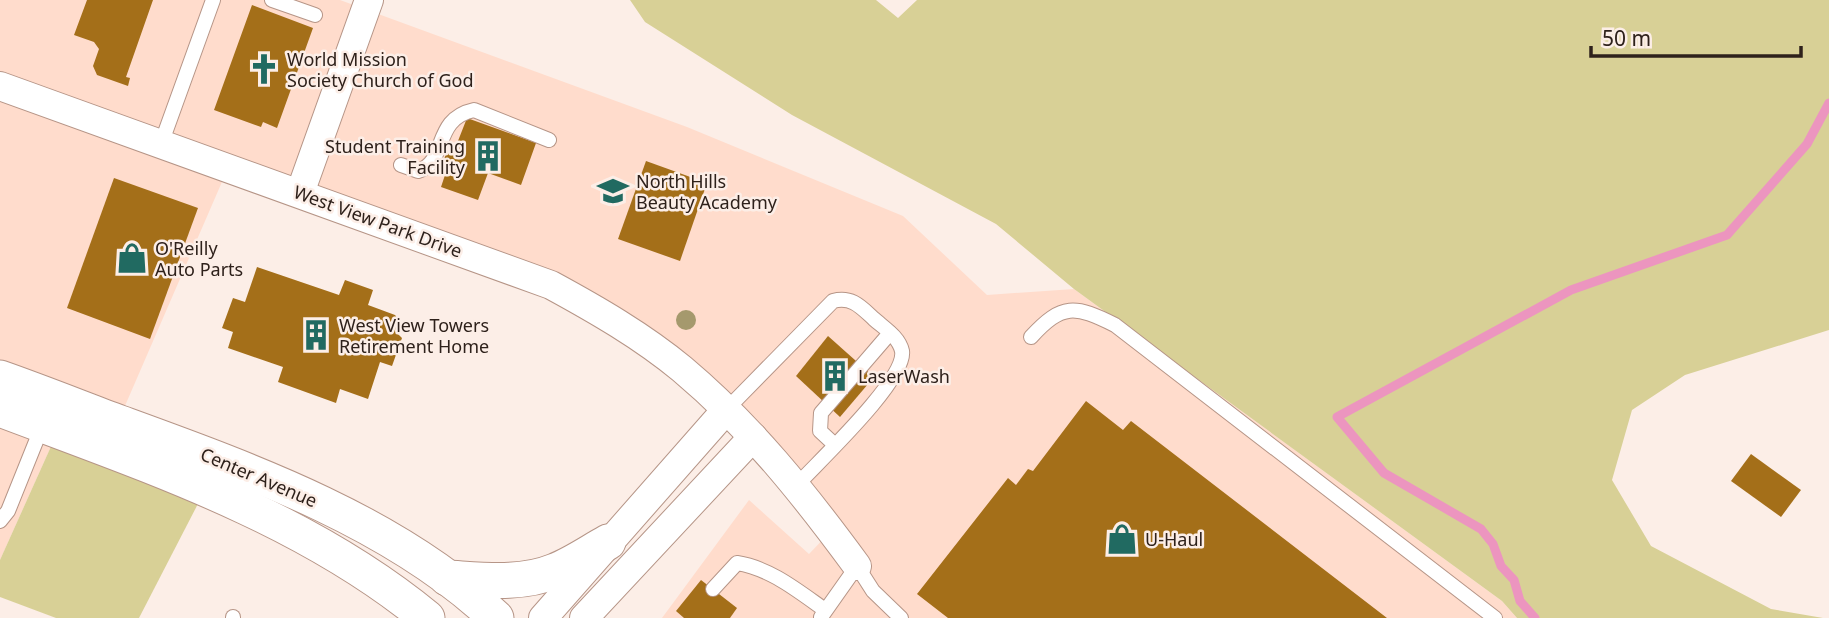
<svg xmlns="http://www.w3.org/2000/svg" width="1829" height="618" viewBox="0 0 1829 618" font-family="'Noto Sans',sans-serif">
  <rect width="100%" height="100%" fill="#fceee7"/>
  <!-- built -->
  <g fill="#ffdccc">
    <polygon points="0,0 340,0 687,127 903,216 987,295 1074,289 1502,601 1517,618 662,618 749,500 809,554 831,531 618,323 228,168 118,422 0,378"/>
    <polygon points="0,424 53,442 0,560"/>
  </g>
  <!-- green -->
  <g fill="#d8d096">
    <polygon points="630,0 876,0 898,18 917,0 1829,0 1829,330 1685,375 1632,410 1612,480 1651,546 1771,609 1823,618 1517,618 1502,601 1074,289 996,224 792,115 645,22"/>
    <polygon points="53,442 202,496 139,618 56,618 0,597 0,560"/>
  </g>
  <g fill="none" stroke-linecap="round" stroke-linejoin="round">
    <!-- stream -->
    <polyline stroke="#ec95bf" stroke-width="9" points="1535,618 1520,601 1514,580 1501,566 1493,544 1481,529 1384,473 1337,417 1571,290 1727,235 1807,144 1829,103"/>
  </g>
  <!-- building -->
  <g fill="#a46f19">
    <polygon points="87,0 153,0 126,77 130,78 128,86 97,75 93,66 99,49 94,42 74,35"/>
    <polygon points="252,5 313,28 277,128 263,122 261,127 214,110"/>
    <polygon points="467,118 536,143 521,185 488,173 478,200 441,187 447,169 441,167 450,144 456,146"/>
    <polygon points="646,161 707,183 680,261 618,239"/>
    <polygon points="114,178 198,208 150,339 67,308"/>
    <polygon points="257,267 339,295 345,280 373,290 368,305 395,315 399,320 395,331 402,338 392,366 380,362 368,399 340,389 336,403 278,382 283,367 228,348 233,332 222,328 233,298 245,302"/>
    <polygon points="828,336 874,377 840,417 796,376"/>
    <polygon points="1086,401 1123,430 1131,421 1387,618 948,618 917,594 1008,478 1016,485 1028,469 1033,471"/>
    <polygon points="1751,454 1801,490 1781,517 1731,481"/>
    <polygon points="701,580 737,608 730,618 684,618 676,611"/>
  </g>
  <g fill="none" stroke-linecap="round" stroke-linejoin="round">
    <defs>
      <g id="service">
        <polyline points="272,0 315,15"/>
        <polyline points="161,144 213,0"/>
        <path d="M401 165 418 171C448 162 432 119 474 110L549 140"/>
        <path d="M1031 337C1062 303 1075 305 1115 325L1495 618"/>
        <path d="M726 410 833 301C852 296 861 307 874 319 884 328 899 337 902 351 907 379 818 462 797 485"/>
        <polyline points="835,445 820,431 821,413 890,333"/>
        <polyline points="0,521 8,511 43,424"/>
        <path d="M713 589 737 563C770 568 798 591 825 610"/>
        <polyline points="821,617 857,566 873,591 901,618"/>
        <polyline points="233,618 233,617"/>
      </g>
      <g id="minor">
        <path d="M0 86 551 285C597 310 642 336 682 369 750 426 805 495 857 566"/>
        <polyline points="300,193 369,0"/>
        <polyline points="543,618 726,410"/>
        <polyline points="584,618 753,437"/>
      </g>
      <g id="tertiary">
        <path d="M0 378C40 392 80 408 120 423 249 470 395 522 496 618"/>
        <path d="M0 409C148 465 303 516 427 618"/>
        <path d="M447 578C483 580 521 585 555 571 573 564 590 552 608 542"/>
      </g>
    </defs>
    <!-- service casing -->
    <use href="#service" stroke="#b69587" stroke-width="16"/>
    <!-- minor casing -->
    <use href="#minor" stroke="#b69587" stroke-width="30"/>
    <!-- tertiary casing -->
    <use href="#tertiary" stroke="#b69587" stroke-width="37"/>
    <!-- service -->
    <use href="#service" stroke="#fff" stroke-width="14"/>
    <!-- minor -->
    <use href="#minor" stroke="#fff" stroke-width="28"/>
    <!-- tertiary -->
    <use href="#tertiary" stroke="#fff" stroke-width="35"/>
  </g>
  <!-- trees -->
  <circle fill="#a5996d" cx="686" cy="320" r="10"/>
  <!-- icons -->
  <defs>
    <symbol id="church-bare" viewBox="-9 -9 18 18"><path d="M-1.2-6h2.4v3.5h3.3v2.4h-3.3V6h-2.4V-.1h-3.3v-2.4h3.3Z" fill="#216a61" stroke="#fceee7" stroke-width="2.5" paint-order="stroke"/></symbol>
    <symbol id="building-bare" viewBox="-9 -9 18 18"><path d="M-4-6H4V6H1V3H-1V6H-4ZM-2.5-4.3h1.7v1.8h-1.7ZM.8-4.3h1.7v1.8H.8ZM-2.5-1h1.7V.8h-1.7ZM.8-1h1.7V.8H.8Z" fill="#216a61" stroke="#fceee7" stroke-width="2.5" paint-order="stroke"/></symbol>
    <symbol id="university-bare" viewBox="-9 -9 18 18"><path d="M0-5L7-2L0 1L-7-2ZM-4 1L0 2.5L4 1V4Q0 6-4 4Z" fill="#216a61" stroke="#fceee7" stroke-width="2.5" paint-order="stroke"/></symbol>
    <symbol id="shop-bare" viewBox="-9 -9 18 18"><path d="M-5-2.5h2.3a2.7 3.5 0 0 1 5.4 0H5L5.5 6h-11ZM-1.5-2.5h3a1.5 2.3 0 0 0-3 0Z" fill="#216a61" stroke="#fceee7" stroke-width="2.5" paint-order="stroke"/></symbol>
  </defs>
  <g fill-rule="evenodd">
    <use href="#church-bare" x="242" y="47" width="44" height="44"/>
    <use href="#building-bare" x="466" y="134" width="44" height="44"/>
    <use href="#university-bare" x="591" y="169" width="44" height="44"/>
    <use href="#shop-bare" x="110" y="236" width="44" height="44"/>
    <use href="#building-bare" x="294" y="313" width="44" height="44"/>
    <use href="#building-bare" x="813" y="354" width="44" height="44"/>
    <use href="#shop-bare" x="1100" y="517" width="44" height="44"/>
  </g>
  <g text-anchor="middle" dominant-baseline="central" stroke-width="5" stroke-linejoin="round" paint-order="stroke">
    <!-- poi labels -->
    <g font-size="18" fill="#2e211b" stroke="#fceee7" text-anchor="start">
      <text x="287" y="59">World Mission<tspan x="287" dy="21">Society Church of God</tspan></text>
      <text x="465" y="146" text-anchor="end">Student Training<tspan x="465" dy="21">Facility</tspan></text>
      <text x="636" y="181">North Hills<tspan x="636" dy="21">Beauty Academy</tspan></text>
      <text x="155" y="248">O'Reilly<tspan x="155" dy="21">Auto Parts</tspan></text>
      <text x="339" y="325">West View Towers<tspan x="339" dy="21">Retirement Home</tspan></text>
      <text x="858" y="376">LaserWash</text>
      <text x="1145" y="539">U-Haul</text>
    </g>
    <!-- street labels -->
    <g font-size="18" fill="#2e211b" stroke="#fceee7">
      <text transform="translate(378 221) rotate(20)">West View Park Drive</text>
      <text transform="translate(259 477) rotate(23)">Center Avenue</text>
    </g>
  </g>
  <!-- scale -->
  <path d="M1591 46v10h210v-10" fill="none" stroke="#2e211b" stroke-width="3.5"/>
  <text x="1602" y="46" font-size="21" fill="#2e211b" stroke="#fceee7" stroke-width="5" paint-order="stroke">50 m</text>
</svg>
